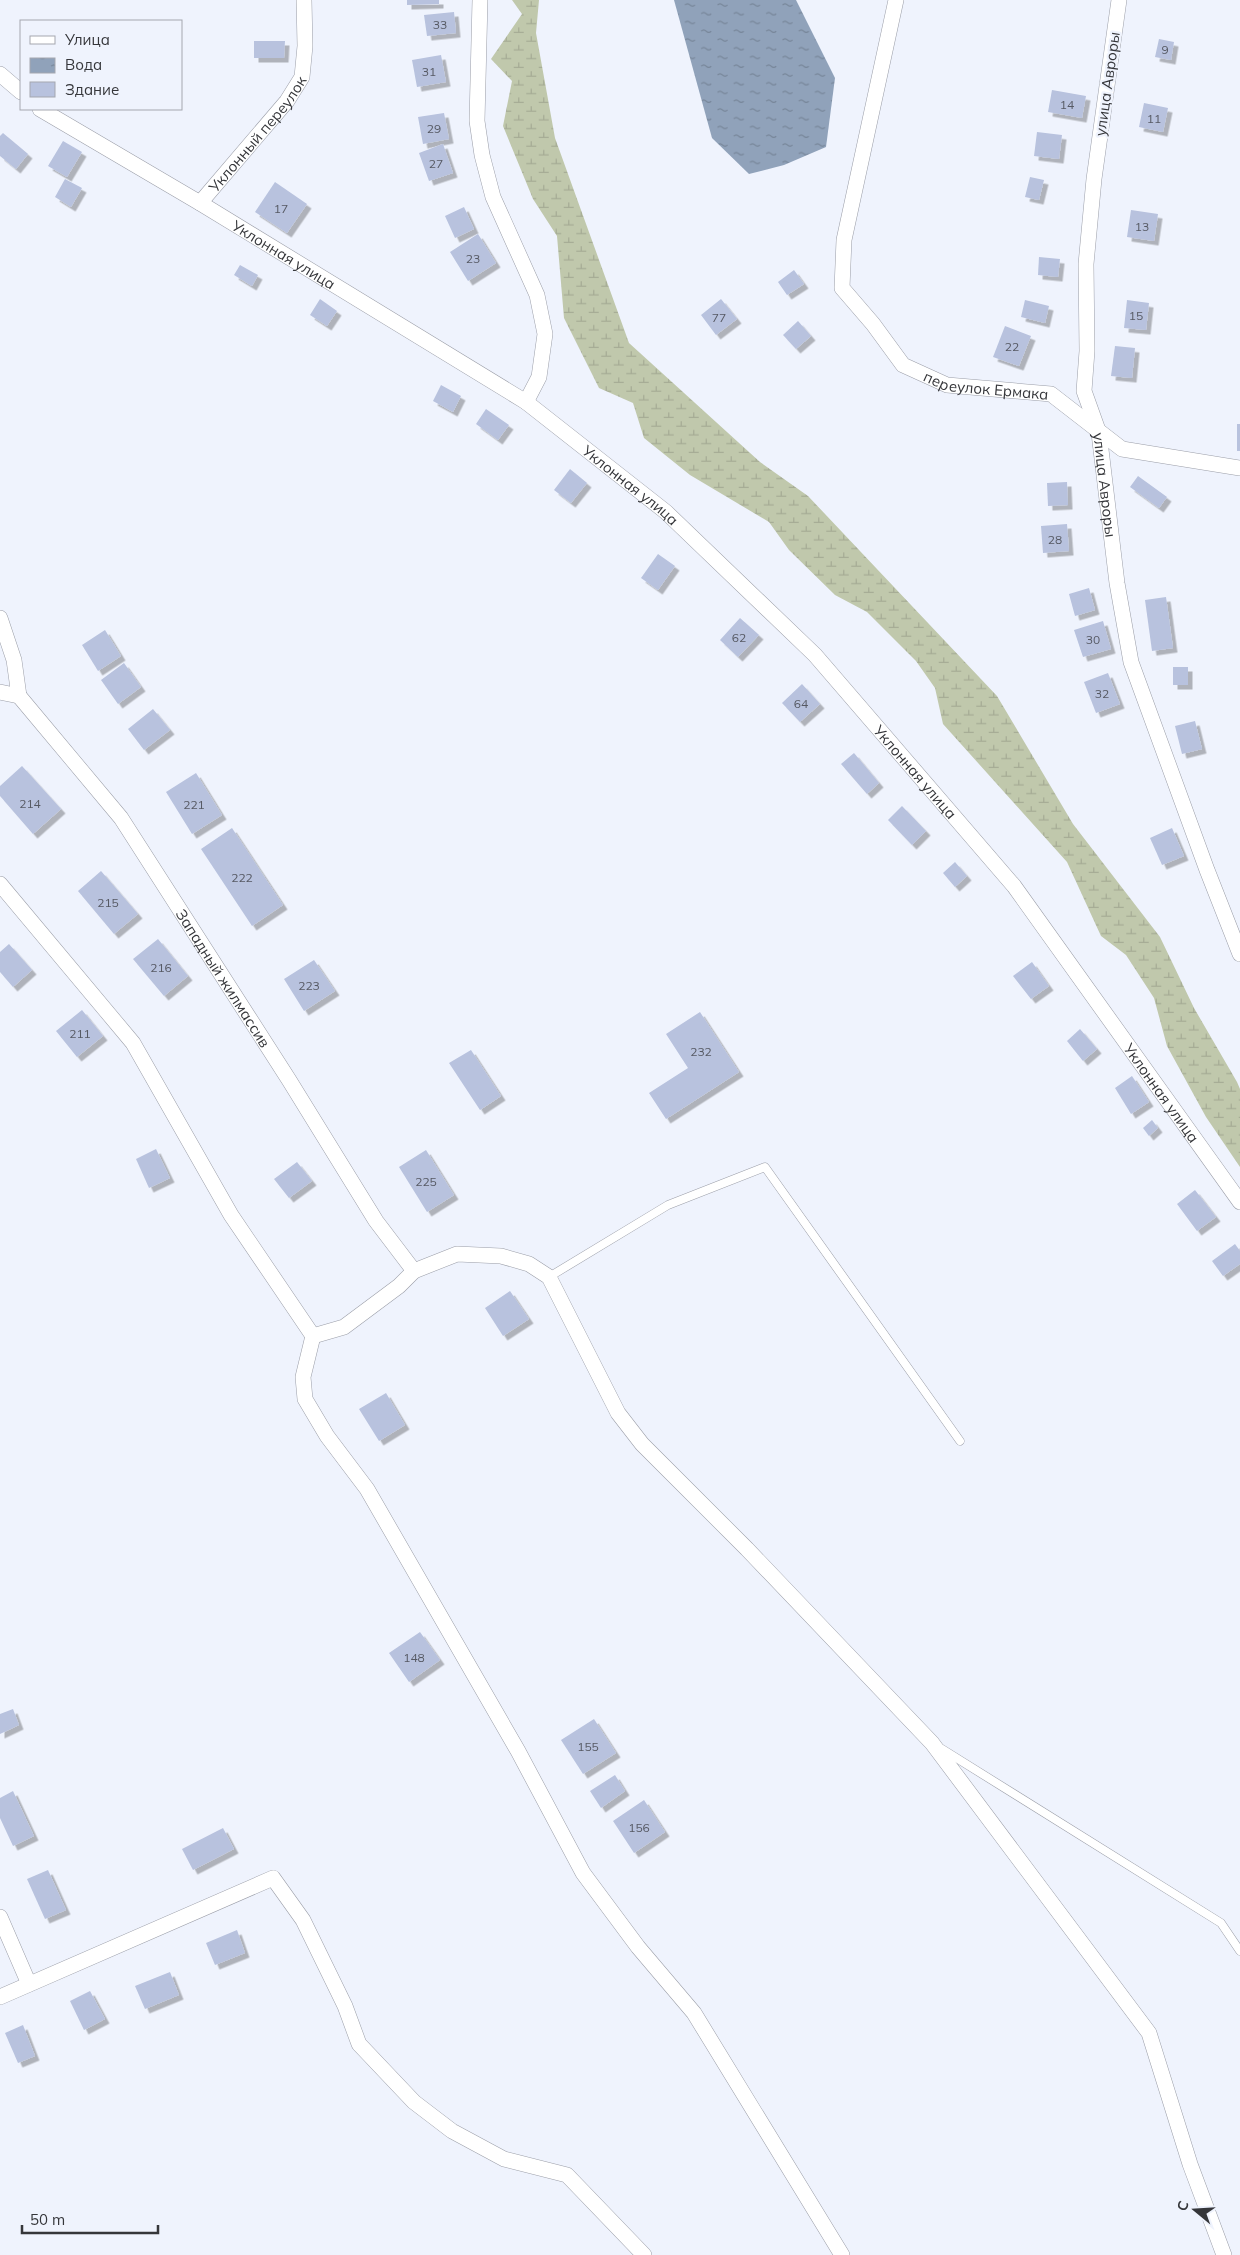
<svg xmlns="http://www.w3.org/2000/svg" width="1240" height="2255" viewBox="0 0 1240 2255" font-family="Mulish,sans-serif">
  <defs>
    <pattern id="wetland-marsh" width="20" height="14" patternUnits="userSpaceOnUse" patternTransform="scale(1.25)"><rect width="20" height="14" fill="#c0c8ac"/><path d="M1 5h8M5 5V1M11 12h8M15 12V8" fill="none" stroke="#a6ac95"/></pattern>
    <pattern id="water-ripples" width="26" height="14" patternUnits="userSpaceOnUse" patternTransform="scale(1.25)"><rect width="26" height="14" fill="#90a2ba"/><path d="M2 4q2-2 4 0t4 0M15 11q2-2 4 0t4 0" fill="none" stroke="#768598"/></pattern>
    <filter id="shadow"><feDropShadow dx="4.5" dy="4.5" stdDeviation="0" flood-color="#0004"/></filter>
  </defs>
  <rect width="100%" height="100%" fill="#eff3fd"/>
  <!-- wetland -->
  <polygon fill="url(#wetland-marsh)" points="512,0 539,0 536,33 555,138 629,343 760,462 808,496 997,696 1073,824 1160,937 1194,1008 1237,1082 1240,1089 1240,1167 1206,1117 1167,1046 1154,998 1126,955 1101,936 1067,862 943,724 935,688 916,661 867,612 835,595 789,550 769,522 690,475 644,438 633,403 599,388 564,318 557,236 533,199 503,126 512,81 491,59 522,14"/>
  <!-- water -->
  <polygon fill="url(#water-ripples)" points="674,0 796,0 835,78 826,147 784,165 749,174 712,138"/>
  <!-- building -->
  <g fill="#b8c2de" filter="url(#shadow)">
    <polygon points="407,0 439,0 439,4 407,5"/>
    <polygon points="454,12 456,33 427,36 424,15"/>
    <polygon points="1159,39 1174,42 1171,60 1155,57"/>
    <polygon points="254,41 285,41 284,58 254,58"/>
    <polygon points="441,55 446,82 417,87 412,60"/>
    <polygon points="1052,90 1086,96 1082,118 1048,112"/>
    <polygon points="1144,103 1168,108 1163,132 1139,127"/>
    <polygon points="444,113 449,139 423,144 418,117"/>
    <polygon points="1037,132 1062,135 1059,159 1034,156"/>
    <polygon points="3,133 28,154 16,169 0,156 0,136"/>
    <polygon points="63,141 82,152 67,177 48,166"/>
    <polygon points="443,144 453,173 429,181 419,153"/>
    <polygon points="1030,177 1044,180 1039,200 1025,197"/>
    <polygon points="65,179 82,188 71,207 55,197"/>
    <polygon points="275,182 307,204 287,233 255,212"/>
    <polygon points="464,207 474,229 455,238 445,216"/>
    <polygon points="1131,210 1158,214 1154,241 1127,237"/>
    <polygon points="478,234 496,263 468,281 450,252"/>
    <polygon points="1039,257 1060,259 1058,277 1038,275"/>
    <polygon points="240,265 258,275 252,286 234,275"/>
    <polygon points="794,270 804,284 787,295 778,282"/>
    <polygon points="320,299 337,311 327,326 310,315"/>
    <polygon points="721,299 737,319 716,335 701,315"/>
    <polygon points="1025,300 1049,306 1045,323 1021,317"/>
    <polygon points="1127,300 1149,303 1146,330 1124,328"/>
    <polygon points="798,321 811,336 796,349 783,335"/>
    <polygon points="1005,326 1031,336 1019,366 993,357"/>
    <polygon points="1115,346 1135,348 1132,378 1111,376"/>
    <polygon points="441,385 461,396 453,412 433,401"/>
    <polygon points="486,409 509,425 498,440 476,424"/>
    <rect x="1237" y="424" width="3" height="27"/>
    <polygon points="570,469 587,483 571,503 554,490"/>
    <polygon points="1138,476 1167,497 1159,508 1130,487"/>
    <polygon points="1067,482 1068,505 1048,506 1047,483"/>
    <polygon points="1067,524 1069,551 1043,553 1041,526"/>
    <polygon points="658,554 675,566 658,590 641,578"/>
    <polygon points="1089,588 1095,610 1075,616 1069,594"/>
    <polygon points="1166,597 1173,648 1152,651 1145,600"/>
    <polygon points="740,618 759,635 738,657 720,640"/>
    <polygon points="1103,621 1111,649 1083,657 1074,630"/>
    <polygon points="105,630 121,656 98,671 82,645"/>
    <polygon points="124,663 141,687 118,704 101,680"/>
    <rect x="1173" y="667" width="15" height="18"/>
    <polygon points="1108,673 1120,704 1096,713 1084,682"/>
    <polygon points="802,684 820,704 800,722 782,703"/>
    <polygon points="153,709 170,730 144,750 128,729"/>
    <polygon points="1195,721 1202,749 1182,754 1175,726"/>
    <polygon points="854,753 879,783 867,794 841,764"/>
    <polygon points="22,766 61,809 33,834 0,796 0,786"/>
    <polygon points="196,773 222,815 192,834 166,792"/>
    <polygon points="902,806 926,831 912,845 888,820"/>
    <polygon points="232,828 283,905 252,926 201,849"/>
    <polygon points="1172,828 1184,856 1162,865 1150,838"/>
    <polygon points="955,862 967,876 955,887 943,873"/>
    <polygon points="101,871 138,914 114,934 78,891"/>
    <polygon points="158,939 188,976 164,996 133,959"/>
    <polygon points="9,944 32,970 13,987 0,972 0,952"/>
    <polygon points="314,960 335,991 304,1011 284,979"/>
    <polygon points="1032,962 1049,986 1031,999 1013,976"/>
    <polygon points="82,1010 103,1036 77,1057 56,1031"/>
    <polygon points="700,1012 739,1072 666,1119 649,1093 688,1068 666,1034"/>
    <polygon points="1080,1029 1097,1049 1083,1061 1067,1041"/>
    <polygon points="471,1050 501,1096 480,1110 449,1063"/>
    <polygon points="1132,1076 1149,1102 1131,1114 1115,1088"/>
    <polygon points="1152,1120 1158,1128 1149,1136 1143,1128"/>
    <polygon points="156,1149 170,1178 149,1188 136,1159"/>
    <polygon points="426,1150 454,1195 427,1212 399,1167"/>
    <polygon points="297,1162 312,1181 289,1198 274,1179"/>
    <polygon points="1195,1190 1216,1217 1197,1231 1177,1204"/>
    <polygon points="1235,1244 1240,1251 1240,1264 1223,1276 1212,1261"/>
    <polygon points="510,1291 529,1319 503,1336 485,1308"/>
    <polygon points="386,1393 405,1425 379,1441 359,1409"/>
    <polygon points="420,1632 440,1660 409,1682 389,1653"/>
    <polygon points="13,1709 19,1725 0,1734 0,1714"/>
    <polygon points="594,1719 616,1753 583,1774 561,1740"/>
    <polygon points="615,1775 625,1791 601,1808 590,1791"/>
    <polygon points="13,1791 34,1836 13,1846 0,1818 0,1798"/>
    <polygon points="644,1800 665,1832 634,1853 613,1821"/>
    <polygon points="223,1828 234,1849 193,1870 182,1849"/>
    <polygon points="48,1870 66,1910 45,1919 27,1879"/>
    <polygon points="237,1930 245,1953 215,1965 206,1943"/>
    <polygon points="170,1972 179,1995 145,2009 135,1986"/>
    <polygon points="90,1991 105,2019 84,2030 70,2001"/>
    <polygon points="23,2025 35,2056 18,2063 5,2033"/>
  </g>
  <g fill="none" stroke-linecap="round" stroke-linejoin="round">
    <defs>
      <g id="lane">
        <polyline points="549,1277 668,1205 765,1167 960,1441"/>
        <polyline points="942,1749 1221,1923 1240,1951"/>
      </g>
      <g id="street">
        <polyline points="480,0 477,121 482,155 493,197 537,295 545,334 539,377 526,402"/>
        <path id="s1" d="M896 0 844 240 842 288 873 324 903 365 947 385 1051 394 1122 449 1240 468"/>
        <path id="s2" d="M1119 0 1094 179 1086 264 1087 351 1084 391 1099 433 1117 583 1131 662 1207 870 1240 954"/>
        <polyline points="0,74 21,92"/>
        <path id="s3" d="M40 109 200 203 526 402 666 512 815 655 1014 886 1240 1202"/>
        <path id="s4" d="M200 203 287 101 302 77 305 46 304 0"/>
        <polyline points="0,618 14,660 19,696 0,692"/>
        <path id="s5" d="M19 696 121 818 289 1080 376 1221 414 1271"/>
        <polyline points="0,884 133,1043 231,1215 313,1336"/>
        <polyline points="0,1917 29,1984"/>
        <polyline points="0,1997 273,1878 303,1920 345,2006 359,2044 414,2102 452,2131 504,2159 567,2175 644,2255"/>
        <polyline points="842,2255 694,2013 638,1947 583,1873 518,1751 367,1489 327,1436 305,1399 303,1377 313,1336 344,1327 399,1286 414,1271 457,1254 501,1256 529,1264 549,1277 618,1413 642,1444 747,1549 932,1743 1149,2033 1190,2164 1224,2255"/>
      </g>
    </defs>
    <!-- lane casing -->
    <use href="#lane" stroke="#9b9ea8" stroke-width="9"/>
    <!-- street casing -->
    <use href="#street" stroke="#9b9ea8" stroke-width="16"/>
    <!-- lane -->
    <use href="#lane" stroke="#fff" stroke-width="8"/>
    <!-- street -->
    <use href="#street" stroke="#fff" stroke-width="15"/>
  </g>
  <g text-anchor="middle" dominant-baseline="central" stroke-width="4.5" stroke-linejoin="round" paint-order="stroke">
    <!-- number labels -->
    <g font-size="12" fill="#565963">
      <text x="440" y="24">33</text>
      <text x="1165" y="49">9</text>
      <text x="429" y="71">31</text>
      <text x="1067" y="104">14</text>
      <text x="1154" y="118">11</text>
      <text x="434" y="128">29</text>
      <text x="436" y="163">27</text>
      <text x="281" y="208">17</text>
      <text x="1142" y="226">13</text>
      <text x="473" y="258">23</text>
      <text x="1136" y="315">15</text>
      <text x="719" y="317">77</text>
      <text x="1012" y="346">22</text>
      <text x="1055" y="539">28</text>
      <text x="739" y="637">62</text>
      <text x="1093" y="639">30</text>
      <text x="1102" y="693">32</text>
      <text x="801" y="703">64</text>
      <text x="30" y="803">214</text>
      <text x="194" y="804">221</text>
      <text x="242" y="877">222</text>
      <text x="108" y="902">215</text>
      <text x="161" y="967">216</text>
      <text x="309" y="985">223</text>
      <text x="80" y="1033">211</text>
      <text x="701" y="1051">232</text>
      <text x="426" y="1181">225</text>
      <text x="414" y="1657">148</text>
      <text x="588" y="1746">155</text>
      <text x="639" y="1827">156</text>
    </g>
    <!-- street labels -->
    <g font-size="15" fill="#35363a" stroke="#eff3fd">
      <text transform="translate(1107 84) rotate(-82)">улица Авроры</text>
      <text stroke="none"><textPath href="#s4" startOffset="90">Уклонный переулок</textPath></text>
      <text stroke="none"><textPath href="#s3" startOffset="284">Уклонная улица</textPath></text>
      <text stroke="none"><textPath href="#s1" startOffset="479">переулок Ермака</textPath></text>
      <text stroke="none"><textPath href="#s2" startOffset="490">улица Авроры</textPath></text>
      <text stroke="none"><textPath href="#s3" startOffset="701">Уклонная улица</textPath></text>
      <text stroke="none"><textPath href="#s3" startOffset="1106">Уклонная улица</textPath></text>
      <text stroke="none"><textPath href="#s5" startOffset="349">Западный жилмассив</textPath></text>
      <text stroke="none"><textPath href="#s3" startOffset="1511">Уклонная улица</textPath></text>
    </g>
  </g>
  <!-- legend -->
  <rect x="20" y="20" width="162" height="90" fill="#eff3fd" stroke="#a5a7af"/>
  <rect x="30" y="36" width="25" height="8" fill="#ffffff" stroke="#a5a7af"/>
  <text x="65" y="45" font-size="15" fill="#35363a">Улица</text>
  <rect x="30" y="58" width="25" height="15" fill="url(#water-ripples)" stroke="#a5a7af"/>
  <text x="65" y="70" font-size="15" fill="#35363a">Вода</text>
  <rect x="30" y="82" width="25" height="15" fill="#b8c2de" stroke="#a5a7af"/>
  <text x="65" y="95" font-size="15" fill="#35363a">Здание</text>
  <!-- north arrow -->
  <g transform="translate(1195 2210) rotate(288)" stroke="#eff3fd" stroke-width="4" paint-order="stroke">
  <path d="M0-4L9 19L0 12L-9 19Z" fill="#35363a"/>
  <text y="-8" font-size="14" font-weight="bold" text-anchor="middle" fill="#35363a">С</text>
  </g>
  <!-- scale -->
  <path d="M22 2225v8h136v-8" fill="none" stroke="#35363a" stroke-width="2.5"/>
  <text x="30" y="2225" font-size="15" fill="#35363a" stroke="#eff3fd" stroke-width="4" paint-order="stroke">50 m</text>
</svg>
